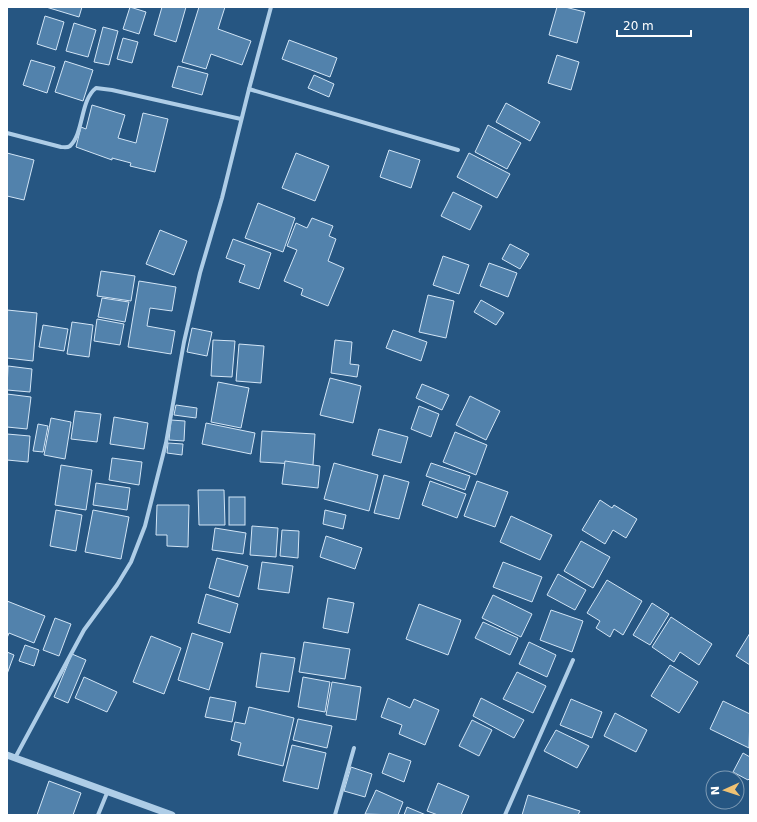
<svg xmlns="http://www.w3.org/2000/svg" width="757" height="822" viewBox="0 0 757 822" font-family="'DejaVu Sans',sans-serif">
  <rect width="100%" height="100%" fill="#265682"/>
  <!-- building -->
  <g fill="#5282ac" stroke="#d2e5f6">
    <polygon points="46,7 82,7 79,17"/>
    <polygon points="130,7 146,12 139,34 123,29"/>
    <polygon points="162,7 186,7 176,42 154,35"/>
    <polygon points="199,7 225,7 218,29 251,41 242,65 211,54 206,69 182,62"/>
    <polygon points="557,7 565,7 585,12 577,43 549,35"/>
    <polygon points="45,16 64,22 56,50 37,44"/>
    <polygon points="74,23 96,30 88,57 66,51"/>
    <polygon points="103,27 118,31 109,65 94,62"/>
    <polygon points="123,38 138,42 132,63 117,59"/>
    <polygon points="289,40 337,58 330,77 282,59"/>
    <polygon points="557,55 579,62 571,90 548,83"/>
    <polygon points="31,60 55,67 47,93 23,85"/>
    <polygon points="65,61 93,70 83,101 55,92"/>
    <polygon points="178,66 208,74 202,95 172,87"/>
    <polygon points="314,75 334,84 329,97 308,88"/>
    <polygon points="506,103 540,122 530,141 496,122"/>
    <polygon points="92,105 125,115 118,138 136,143 143,113 168,119 155,172 130,166 131,163 112,158 112,160 76,147 81,127 86,129"/>
    <polygon points="488,125 521,143 507,169 475,152"/>
    <polygon points="389,150 420,160 411,188 380,177"/>
    <polygon points="7,153 34,160 24,200 7,196"/>
    <polygon points="296,153 329,166 315,201 282,188"/>
    <polygon points="469,153 510,174 497,198 457,177"/>
    <polygon points="453,192 482,206 470,230 441,216"/>
    <polygon points="258,203 295,218 283,252 245,238"/>
    <polygon points="312,218 333,226 329,236 336,239 328,261 344,268 328,306 301,295 303,289 284,281 297,250 287,246 296,223 307,228"/>
    <polygon points="160,230 187,241 174,275 146,264"/>
    <polygon points="233,239 271,253 259,289 239,282 245,265 226,258"/>
    <polygon points="510,244 529,254 520,269 502,259"/>
    <polygon points="443,256 469,265 459,294 433,285"/>
    <polygon points="489,263 517,273 508,297 480,286"/>
    <polygon points="101,271 135,276 131,301 97,296"/>
    <polygon points="139,281 176,287 172,311 150,308 147,326 175,331 171,354 128,347"/>
    <polygon points="428,295 454,301 446,338 419,332"/>
    <polygon points="102,298 129,302 125,322 98,317"/>
    <polygon points="481,300 504,313 496,325 474,312"/>
    <polygon points="7,310 37,313 33,361 7,358"/>
    <polygon points="97,319 124,324 120,345 94,341"/>
    <polygon points="72,322 93,325 89,357 67,354"/>
    <polygon points="43,325 68,329 64,351 39,347"/>
    <polygon points="192,328 212,332 207,356 187,352"/>
    <polygon points="393,330 427,342 421,361 386,348"/>
    <polygon points="213,340 235,341 232,377 211,376"/>
    <polygon points="335,340 352,342 350,364 359,365 357,377 331,373"/>
    <polygon points="239,344 264,346 261,383 236,381"/>
    <polygon points="8,366 32,369 30,392 7,390"/>
    <polygon points="330,378 361,386 353,423 320,415"/>
    <polygon points="218,382 249,388 241,428 211,422"/>
    <polygon points="422,384 449,395 442,410 416,398"/>
    <polygon points="7,394 31,397 27,429 7,427"/>
    <polygon points="470,396 500,411 486,440 456,425"/>
    <polygon points="176,405 197,408 196,418 174,415"/>
    <polygon points="419,406 439,414 431,437 411,429"/>
    <polygon points="75,411 101,414 97,442 71,439"/>
    <polygon points="114,417 148,423 144,449 110,444"/>
    <polygon points="51,418 71,422 65,459 44,455"/>
    <polygon points="171,420 185,421 184,441 169,440"/>
    <polygon points="206,423 255,433 251,454 202,444"/>
    <polygon points="38,424 48,426 43,452 33,451"/>
    <polygon points="379,429 408,437 401,463 372,455"/>
    <polygon points="262,431 315,434 313,465 260,462"/>
    <polygon points="455,432 487,445 476,475 443,462"/>
    <polygon points="7,434 30,436 28,462 7,460"/>
    <polygon points="168,443 183,444 182,455 167,453"/>
    <polygon points="112,458 142,462 139,485 109,480"/>
    <polygon points="285,461 320,466 318,488 282,484"/>
    <polygon points="334,463 378,475 369,511 324,499"/>
    <polygon points="431,463 470,476 465,490 426,476"/>
    <polygon points="61,465 92,470 86,510 55,505"/>
    <polygon points="384,475 409,482 399,519 374,513"/>
    <polygon points="430,481 466,494 457,518 422,505"/>
    <polygon points="477,481 508,492 495,527 464,516"/>
    <polygon points="96,483 130,488 127,510 93,505"/>
    <polygon points="198,490 224,490 225,525 199,525"/>
    <rect x="229" y="497" width="16" height="28"/>
    <polygon points="600,500 612,508 614,505 637,519 626,538 613,530 605,544 582,530"/>
    <polygon points="157,505 189,505 188,547 167,546 167,535 156,535"/>
    <polygon points="56,510 82,515 76,551 50,546"/>
    <polygon points="93,510 129,517 121,559 85,552"/>
    <polygon points="325,510 346,515 343,529 323,524"/>
    <polygon points="511,516 552,535 540,560 500,542"/>
    <polygon points="252,526 278,528 276,557 250,555"/>
    <polygon points="215,528 246,533 243,554 212,550"/>
    <polygon points="282,530 299,531 298,558 280,556"/>
    <polygon points="326,536 362,548 355,569 320,557"/>
    <polygon points="581,541 610,557 593,588 564,571"/>
    <polygon points="217,558 248,566 239,597 209,588"/>
    <polygon points="262,562 293,566 289,593 258,589"/>
    <polygon points="503,562 542,577 532,602 493,587"/>
    <polygon points="558,574 586,590 575,610 547,595"/>
    <polygon points="607,580 642,601 623,635 614,629 610,637 596,628 600,621 587,613"/>
    <polygon points="206,594 238,604 230,633 198,623"/>
    <polygon points="493,595 532,614 521,637 482,618"/>
    <polygon points="328,598 354,603 348,633 323,628"/>
    <polygon points="7,601 45,616 34,643 9,633 7,638"/>
    <polygon points="652,603 669,614 650,645 633,635"/>
    <polygon points="419,604 461,620 448,655 406,639"/>
    <polygon points="551,610 583,621 572,652 540,640"/>
    <polygon points="671,617 712,644 699,665 680,652 674,662 652,647"/>
    <polygon points="55,618 71,624 59,656 43,650"/>
    <polygon points="483,622 518,638 510,655 475,638"/>
    <polygon points="192,633 223,643 209,690 178,680"/>
    <polygon points="750,633 750,665 736,656"/>
    <polygon points="151,636 181,648 164,694 133,682"/>
    <polygon points="304,642 350,649 345,679 299,672"/>
    <polygon points="529,642 556,655 547,677 519,664"/>
    <polygon points="25,645 39,650 34,666 19,661"/>
    <polygon points="7,652 14,655 7,674"/>
    <polygon points="261,653 295,658 289,692 256,687"/>
    <polygon points="72,654 86,660 68,703 54,697"/>
    <polygon points="670,665 698,682 679,713 651,696"/>
    <polygon points="517,672 546,686 533,713 503,699"/>
    <polygon points="84,677 117,692 107,712 75,698"/>
    <polygon points="303,677 330,682 325,712 298,707"/>
    <polygon points="332,682 361,687 356,720 326,715"/>
    <polygon points="210,697 236,702 232,722 205,717"/>
    <polygon points="388,698 410,708 414,699 439,710 425,745 399,734 402,725 381,717"/>
    <polygon points="481,698 524,720 514,738 473,716"/>
    <polygon points="571,699 602,712 592,738 560,725"/>
    <polygon points="723,701 750,714 749,748 710,729"/>
    <polygon points="249,707 294,718 283,766 238,755 241,743 231,740 235,722 245,724"/>
    <polygon points="615,713 647,730 636,752 604,736"/>
    <polygon points="298,719 332,726 327,748 293,740"/>
    <polygon points="472,720 492,730 479,756 459,746"/>
    <polygon points="556,730 589,746 577,768 544,751"/>
    <polygon points="292,745 326,753 318,789 283,781"/>
    <polygon points="389,753 411,761 404,782 382,773"/>
    <polygon points="743,753 750,757 750,778 748,780 733,772"/>
    <polygon points="351,767 372,774 365,797 344,791"/>
    <polygon points="49,781 81,793 73,815 37,815"/>
    <polygon points="438,783 469,796 461,815 438,815 427,811"/>
    <polygon points="376,790 403,802 398,815 365,814"/>
    <polygon points="528,795 580,811 578,815 522,815"/>
    <polygon points="407,807 426,815 404,815"/>
  </g>
  <g fill="none" stroke-linecap="round" stroke-linejoin="round">
    <!-- minor -->
    <g stroke="#aecde7" stroke-width="4">
      <polyline points="249,89 271,7"/>
      <path d="M7 133 61 147C64 147 67 148 70 146 84 133 80 100 96 88L112 90 241 119"/>
      <polyline points="15,758 84,630 117,585 131,562 145,526 166,443 184,342 200,273 222,198 249,89 458,150"/>
      <polyline points="98,815 107,793"/>
      <polyline points="335,815 354,748"/>
      <polyline points="505,815 573,660"/>
    </g>
    <!-- tertiary -->
    <polyline stroke="#aecde7" stroke-width="7" points="7,755 172,815"/>
  </g>
  <!-- border -->
  <rect width="757" height="822" fill="none" stroke="#ffffff" stroke-width="16"/>
  <!-- north arrow -->
  <g transform="translate(725 790) rotate(267)"><circle r="19" fill="#265682" stroke="#7d9ab4"/>
  <path d="M0-3L7 15L0 10L-7 15Z" fill="#f0c273"/>
  <text y="-6" font-size="11" font-weight="bold" text-anchor="middle" fill="#ffffff">N</text>
  </g>
  <!-- scale -->
  <path d="M617 30v6h74v-6" fill="none" stroke="#ffffff" stroke-width="2"/>
  <text x="623" y="30" font-size="12" fill="#ffffff" stroke="#265682" stroke-width="3" paint-order="stroke">20 m</text>
</svg>
